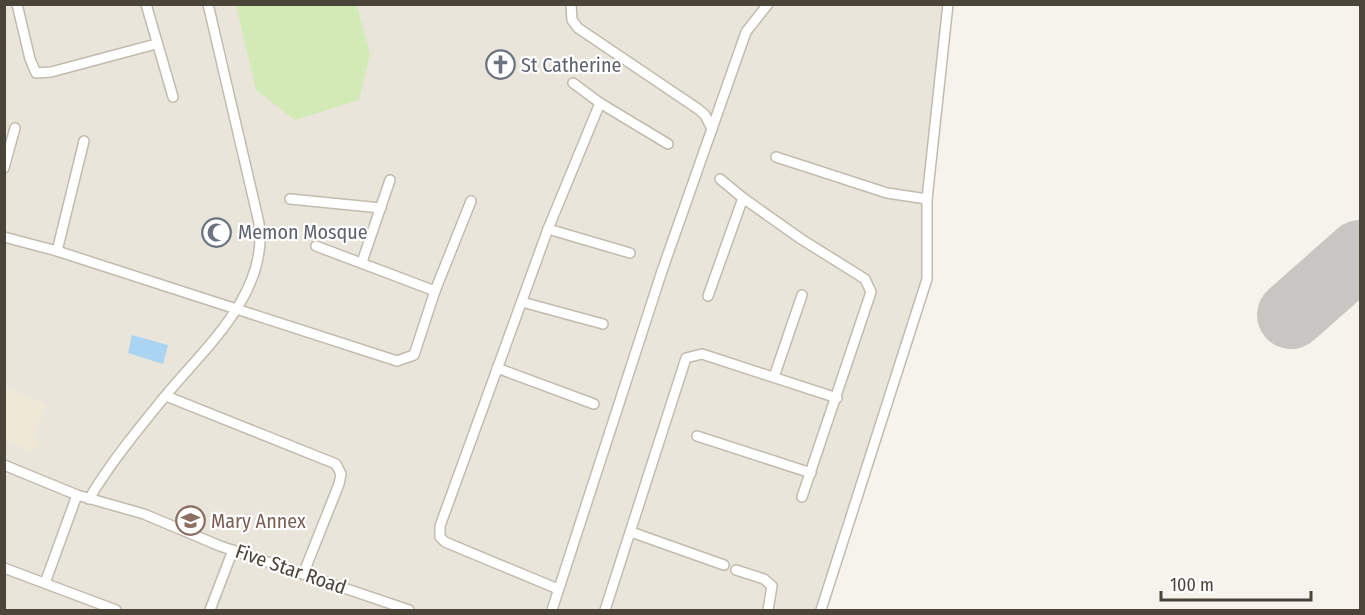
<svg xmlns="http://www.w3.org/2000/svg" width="1365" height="615" viewBox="0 0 1365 615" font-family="'Fira Sans Condensed',sans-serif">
  <rect width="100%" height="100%" fill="#f6f3ec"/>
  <!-- residential -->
  <polygon fill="#eae5da" points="4,5 951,5 924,294 816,610 5,610"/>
  <!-- education -->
  <polygon fill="#efe8d6" points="5,387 46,405 32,437 38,441 33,452 5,439"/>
  <!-- green -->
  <polygon fill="#d2eab5" points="236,5 357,5 370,55 359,100 295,120 256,90"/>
  <!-- water -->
  <polygon fill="#a9d4f2" points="132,335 168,345 163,364 128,353"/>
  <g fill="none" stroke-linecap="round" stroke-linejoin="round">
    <!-- runway -->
    <polyline stroke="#c8c6c3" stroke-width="68" points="1291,315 1360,254"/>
    <defs>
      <g id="street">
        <polyline points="17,4 30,59 36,73 51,72 156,44"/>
        <polyline points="146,4 173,97"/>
        <polyline points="571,4 572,20 578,28 698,109 705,115 712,129"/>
        <polyline points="573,83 600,103 668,144"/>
        <polyline points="776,157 887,193 927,199"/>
        <polyline points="4,168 15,128"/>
        <polyline points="743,198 801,239 865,279 871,292 802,497"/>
        <polyline points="290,199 381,208"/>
        <polyline points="548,229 630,253"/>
        <polyline points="4,237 57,251 397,361 414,355 435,291 471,201"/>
        <polyline points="316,246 435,291"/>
        <polyline points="57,251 84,141"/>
        <polyline points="362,262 390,180"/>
        <polyline points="708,296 743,198 720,179"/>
        <polyline points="522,302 603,324"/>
        <polyline points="497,368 594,404"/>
        <polyline points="774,377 802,295"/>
        <polyline points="166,396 336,464 341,474 339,484 304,572"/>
        <polyline points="697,436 811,473"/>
        <polyline points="4,465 77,495 144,514 220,546 409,610"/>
        <path d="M89 499C111 462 139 428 166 395 206 347 269 292 259 223L208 4"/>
        <polyline points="631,532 724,565"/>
        <polyline points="4,568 116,610"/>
        <polyline points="736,570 764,579 772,586 768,610"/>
        <polyline points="45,583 77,495"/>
        <polyline points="558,589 445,542 440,537 440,526 548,229 600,103"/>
        <polyline points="210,610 233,550"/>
        <polyline points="552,610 662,271 746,32 768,4"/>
        <polyline points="605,610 686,358 702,354 837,398"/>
        <polyline points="821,610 927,279 927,199 948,4"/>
      </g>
    </defs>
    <!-- street casing -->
    <use href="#street" stroke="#c2bbae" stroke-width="12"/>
    <!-- street -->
    <use href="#street" stroke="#fff" stroke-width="9"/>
  </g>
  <!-- icons -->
  <defs>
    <symbol id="church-ring" viewBox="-11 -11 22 22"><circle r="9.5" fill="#fff" stroke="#6b7280" stroke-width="1.5"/><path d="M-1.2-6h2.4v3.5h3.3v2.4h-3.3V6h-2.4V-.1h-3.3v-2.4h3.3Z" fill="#6b7280"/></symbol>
    <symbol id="mosque-ring" viewBox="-11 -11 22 22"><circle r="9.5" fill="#fff" stroke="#6b7280" stroke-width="1.5"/><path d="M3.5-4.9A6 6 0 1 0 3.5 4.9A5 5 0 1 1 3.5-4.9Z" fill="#6b7280"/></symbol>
    <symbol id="school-ring" viewBox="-11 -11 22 22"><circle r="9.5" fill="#fff" stroke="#8d6e63" stroke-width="1.5"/><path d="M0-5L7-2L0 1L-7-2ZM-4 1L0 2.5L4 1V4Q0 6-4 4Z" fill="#8d6e63"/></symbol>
  </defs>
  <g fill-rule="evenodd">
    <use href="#church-ring" x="484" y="48" width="33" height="33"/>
    <use href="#mosque-ring" x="200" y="216" width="33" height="33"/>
    <use href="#school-ring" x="174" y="504" width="33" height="33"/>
  </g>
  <g text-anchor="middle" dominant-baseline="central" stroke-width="4.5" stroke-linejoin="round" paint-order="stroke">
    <!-- worship labels -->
    <g font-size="20" fill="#5b616d" stroke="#fff" text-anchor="start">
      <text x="521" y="65">St Catherine</text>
      <text x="238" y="232">Memon Mosque</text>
    </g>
    <!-- education labels -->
    <g font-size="20" fill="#785e54" stroke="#fff" text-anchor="start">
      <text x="211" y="521">Mary Annex</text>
    </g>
    <!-- street labels -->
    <g font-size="20" fill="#4b4439" stroke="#fff">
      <text transform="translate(291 569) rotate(19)">Five Star Road</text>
    </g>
  </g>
  <!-- border -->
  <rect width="1365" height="615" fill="none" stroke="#4b4439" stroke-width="12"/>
  <!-- scale -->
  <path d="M1161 591v9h150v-9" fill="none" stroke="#4b4439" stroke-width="3"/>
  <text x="1170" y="591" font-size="18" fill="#4b4439" stroke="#ffffff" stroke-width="4.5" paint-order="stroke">100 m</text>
</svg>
